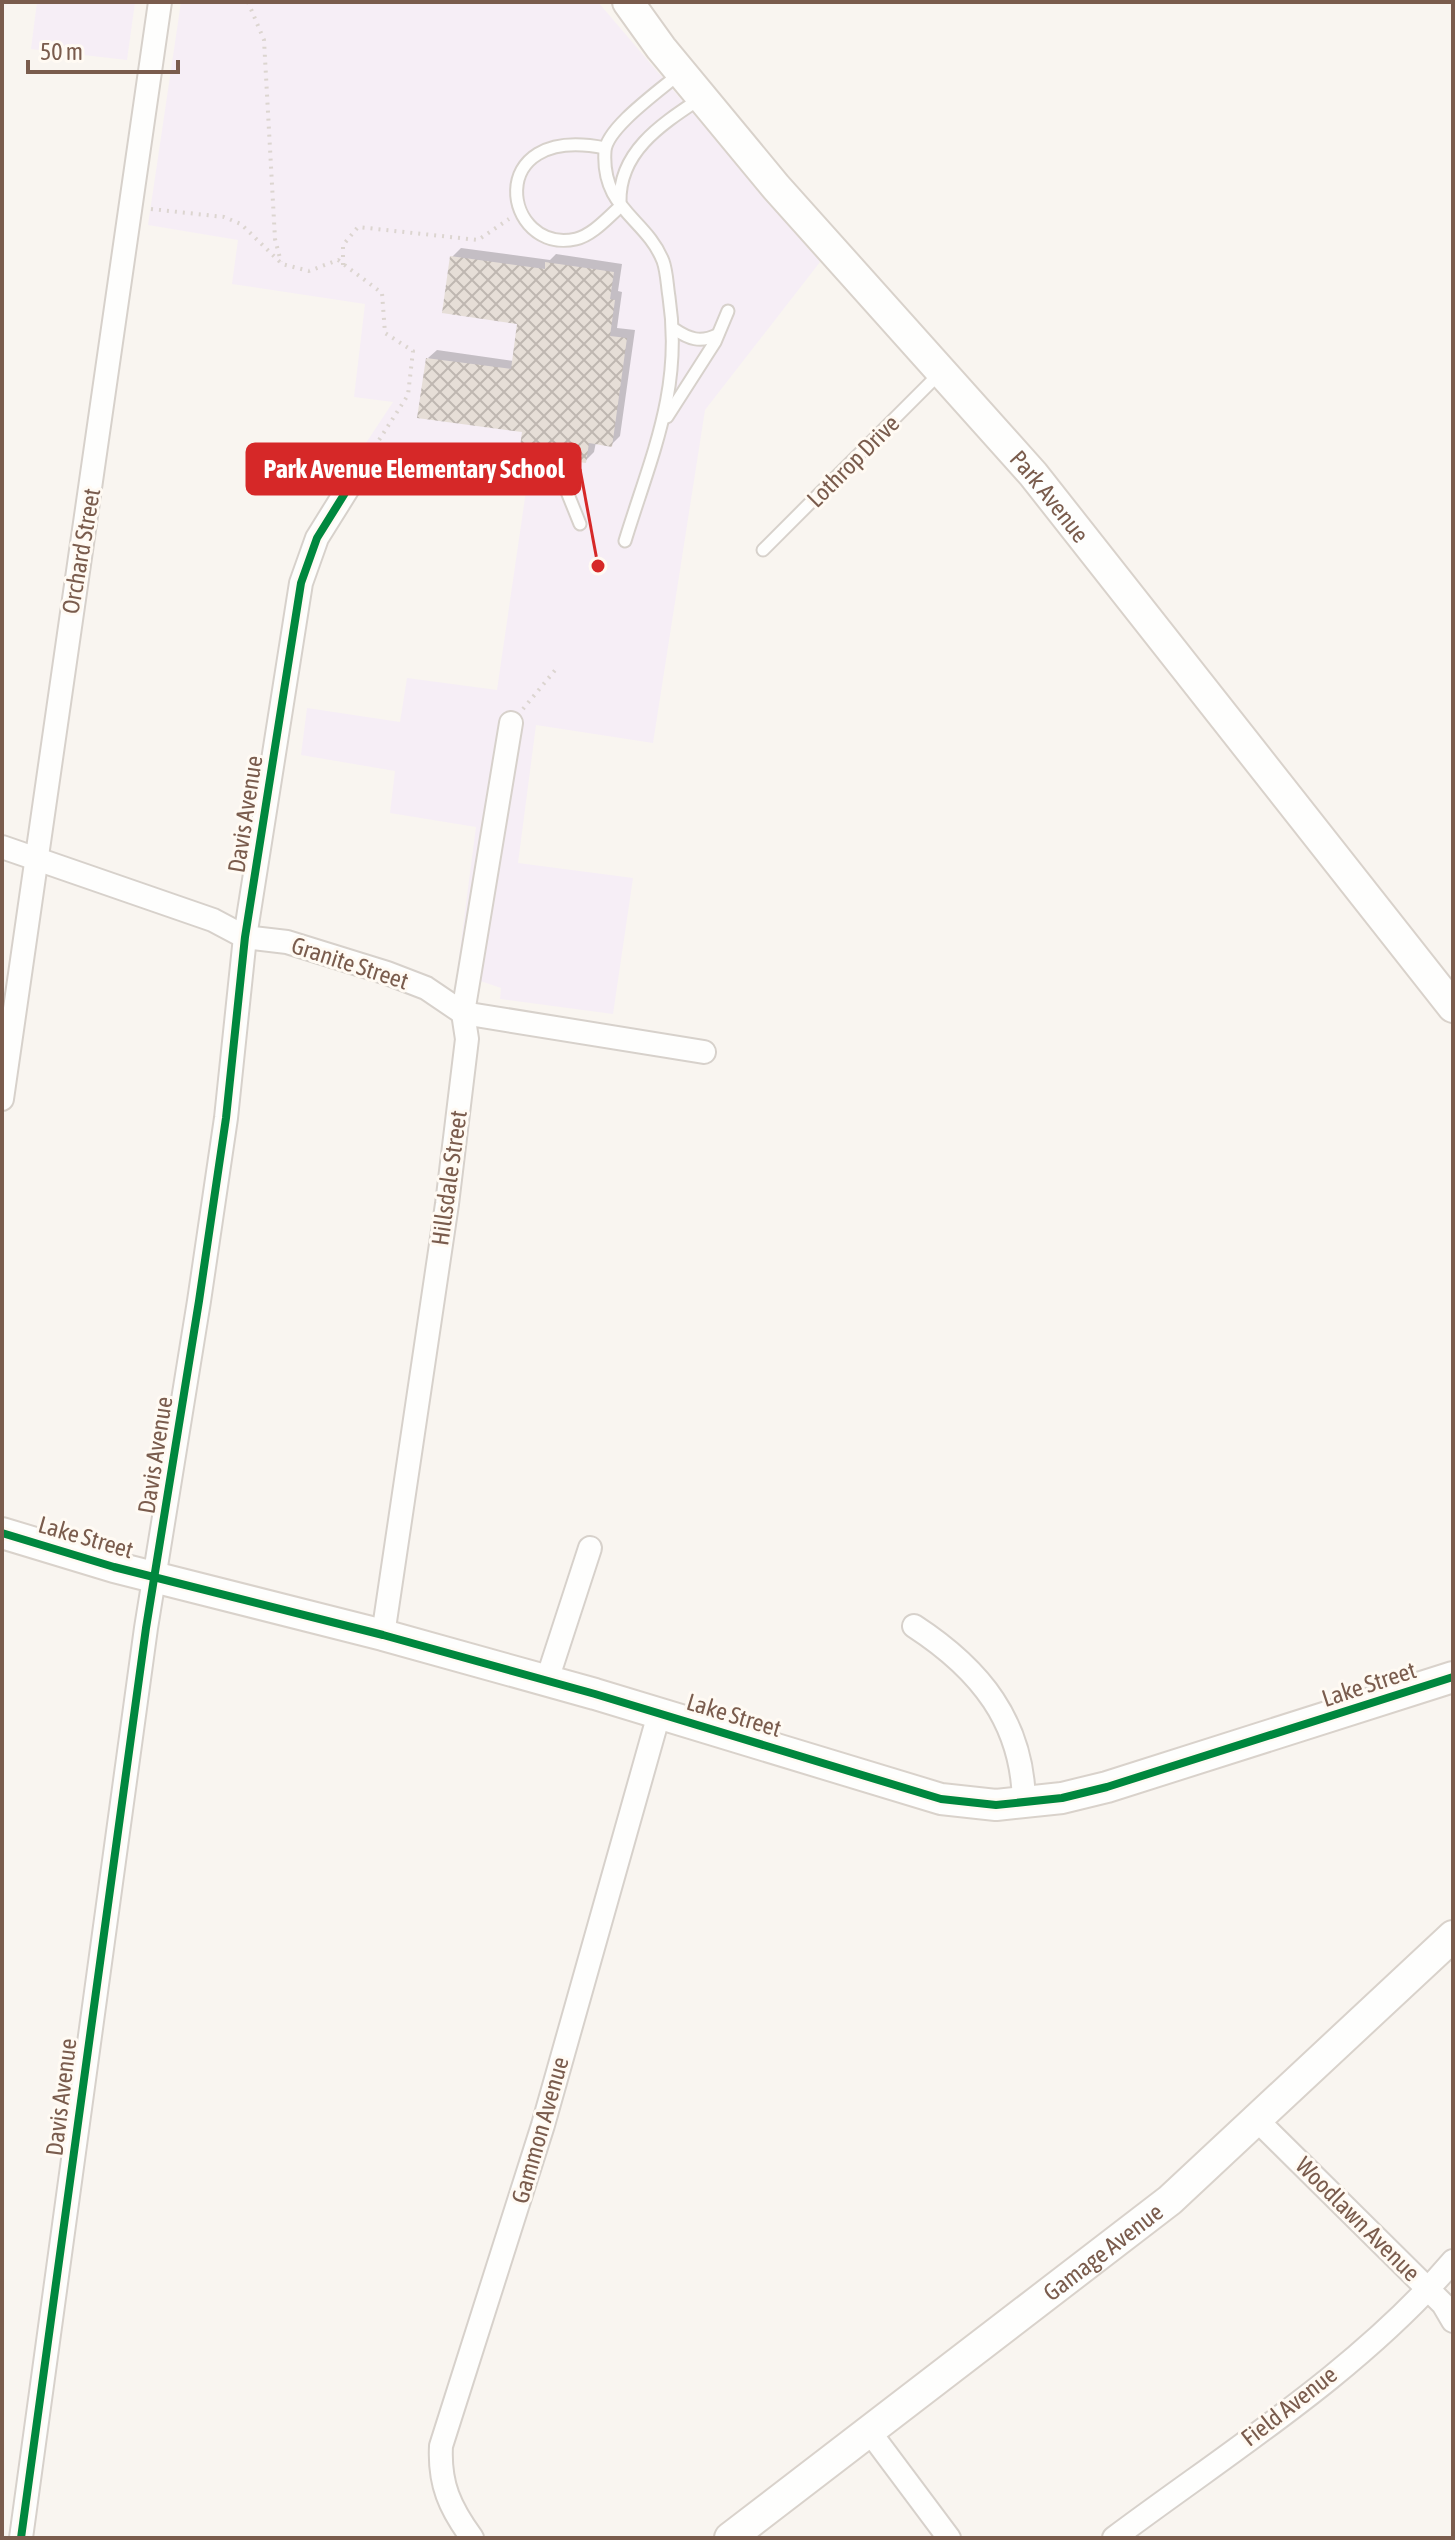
<svg xmlns="http://www.w3.org/2000/svg" width="1455" height="2540" viewBox="0 0 1455 2540" font-family="'Asap Condensed',sans-serif">
  <defs>
    <pattern id="building-cross-hatch" width="8" height="8" patternUnits="userSpaceOnUse" patternTransform="scale(2)"><rect width="8" height="8" fill="#e6ded7"/><path d="M0 0l8 8M0 8l8-8" fill="none" stroke="#bfb7b1"/></pattern>
  </defs>
  <rect width="100%" height="100%" fill="#f9f5f0"/>
  <!-- education -->
  <g fill="#f6eef6">
    <polygon points="37,2 135,2 127,60 31,49"/>
    <polygon points="181,2 598,2 820,262 705,410 653,743 536,725 518,863 633,878 613,1014 500,999 501,988 457,973 476,827 390,813 395,771 301,755 307,708 400,722 407,678 497,690 526,491 436,479 439,453 366,443 393,402 354,397 365,304 232,284 238,240 148,225"/>
  </g>
  <!-- shadow -->
  <polygon fill="#0003" points="461,248 550,260 556,254 622,264 618,291 622,292 617,328 635,330 620,436 611,445 596,442 594,452 585,461 524,431 428,358 437,350 514,361 519,322 452,257"/>
  <!-- building -->
  <polygon fill="url(#building-cross-hatch)" points="450,256 545,269 545,262 614,272 610,299 615,300 610,336 627,338 612,447 589,443 586,463 519,454 522,432 417,418 426,358 511,369 517,324 442,313"/>
  <g fill="none" stroke-linecap="round" stroke-linejoin="round">
    <defs>
      <g id="lane">
        <path d="M605 148C481 123 503 255 576 239 593 235 608 217 621 206"/>
        <path d="M620 202C619 151 662 124 701 98"/>
        <path d="M674 329C689 339 700 343 717 335"/>
        <polyline points="667,417 715,342 728,311"/>
        <polyline points="557,467 580,524"/>
        <path d="M625 541C651 456 683 389 669 297 667 285 667 272 663 261 646 218 601 209 605 151 607 127 662 89 680 73"/>
        <polyline points="763,550 939,374"/>
      </g>
      <g id="street">
        <polyline points="2,847 213,920 245,937 287,942 387,973 426,988 463,1013 704,1052"/>
        <polyline points="2,1099 160,2"/>
        <path d="M914 1626C980 1669 1023 1722 1024 1803"/>
        <polyline points="383,1635 447,1204 467,1039 463,1013 511,723"/>
        <polyline points="547,1680 590,1548"/>
        <polyline points="1258,2121 1443,2304 1453,2321"/>
        <polyline points="869,2431 949,2538"/>
        <polyline points="21,2538 146,1628 199,1301 226,1118 245,937 301,583 317,538 350,485"/>
        <path d="M472 2538C450 2508 439 2484 441 2446L543 2125 659 1714"/>
        <path d="M1114 2538C1229 2452 1359 2371 1453 2261"/>
      </g>
      <g id="secondary">
        <path id="s1" d="M628 2 661 48 776 187 1033 474 1453 1007"/>
        <polyline points="2,1533 114,1567 383,1635 595,1694 941,1799 996,1805 1062,1798 1107,1787 1453,1677"/>
        <path id="s2" d="M730 2538 1170 2200 1453 1936"/>
      </g>
    </defs>
    <!-- lane casing -->
    <use href="#lane" stroke="#d7d1cb" stroke-width="15"/>
    <!-- street casing -->
    <use href="#street" stroke="#d7d1cb" stroke-width="26"/>
    <!-- secondary casing -->
    <use href="#secondary" stroke="#d9d2cb" stroke-width="34"/>
    <!-- path -->
    <g stroke="#dcd5d0" stroke-width="4" stroke-dasharray="2 6" stroke-linecap="butt">
      <polyline points="248,2 264,40 275,239 281,262"/>
      <polyline points="151,209 224,217 241,224 282,264 309,271 338,260 382,293 385,333 413,351 408,395 361,468"/>
      <polyline points="343,265 343,245 358,227 478,240 509,219"/>
      <polyline points="523,709 556,669"/>
    </g>
    <!-- lane -->
    <use href="#lane" stroke="#fefefd" stroke-width="11"/>
    <!-- street -->
    <use href="#street" stroke="#fefefd" stroke-width="22"/>
    <!-- secondary -->
    <use href="#secondary" stroke="#fefefd" stroke-width="30"/>
    <defs>
      <g id="cycleway">
        <polyline points="2,1533 114,1567 383,1635 595,1694 941,1799 996,1805 1062,1798 1107,1787 1453,1677"/>
        <polyline points="21,2538 146,1628 199,1301 226,1118 245,937 301,583 317,538 350,485"/>
      </g>
    </defs>
    <!-- cycleway casing -->
    <use href="#cycleway" stroke="#fffaf3" stroke-width="13"/>
    <!-- cycleway -->
    <use href="#cycleway" stroke="#00873e" stroke-width="8"/>
  </g>
  <g text-anchor="middle" dominant-baseline="central" stroke-width="6" stroke-linejoin="round" paint-order="stroke">
    <!-- street labels -->
    <g font-size="24" fill="#7a5c4d" stroke="#fffaf3">
      <text transform="translate(853 461) rotate(-45)">Lothrop Drive</text>
      <text stroke="none"><textPath href="#s1" startOffset="650">Park Avenue</textPath></text>
      <text transform="translate(81 551) rotate(-80)">Orchard Street</text>
      <text transform="translate(245 814) rotate(-81)">Davis Avenue</text>
      <text transform="translate(350 963) rotate(18)">Granite Street</text>
      <text transform="translate(449 1178) rotate(-82)">Hillsdale Street</text>
      <text transform="translate(155 1455) rotate(-81)">Davis Avenue</text>
      <text transform="translate(86 1537) rotate(16)">Lake Street</text>
      <text transform="translate(1369 1684) rotate(-18)">Lake Street</text>
      <text transform="translate(734 1715) rotate(17)">Lake Street</text>
      <text transform="translate(61 2097) rotate(-83)">Davis Avenue</text>
      <text transform="translate(540 2130) rotate(-74)">Gammon Avenue</text>
      <text transform="translate(1358 2219) rotate(45)">Woodlawn Avenue</text>
      <text stroke="none"><textPath href="#s2" startOffset="470">Gamage Avenue</textPath></text>
      <text transform="translate(1289 2406) rotate(-38)">Field Avenue</text>
    </g>
  </g>
  <!-- callouts -->
  <path fill="none" stroke="#d62828" stroke-width="3" d="M598 566L580 469"/>
  <circle fill="#d62828" stroke="#fffaf3" stroke-width="3" cx="598" cy="566" r="8"/>
  <rect fill="#d62828" stroke="#d62828" stroke-width="3" x="247" y="444" width="333" height="50" rx="8"/>
  <g font-size="26" text-anchor="middle" font-weight="bold" fill="#fff">
    <text x="414" y="478">Park Avenue Elementary School</text>
  </g>
  <!-- border -->
  <rect width="1455" height="2540" fill="none" stroke="#7a5c4d" stroke-width="8"/>
  <!-- scale -->
  <path d="M28 60v12h150v-12" fill="none" stroke="#7a5c4d" stroke-width="4"/>
  <text x="40" y="60" font-size="24" fill="#7a5c4d" stroke="#fffaf3" stroke-width="6" paint-order="stroke">50 m</text>
</svg>
